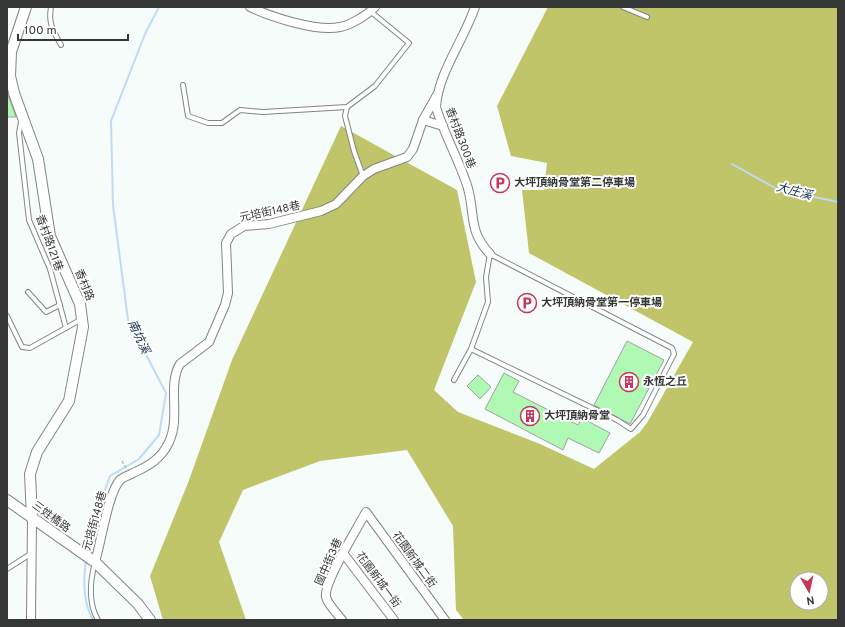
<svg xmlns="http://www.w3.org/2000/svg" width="845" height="627" viewBox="0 0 845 627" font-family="Overpass,'Noto Sans TC',sans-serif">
  <rect width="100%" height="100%" fill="#f5fcfa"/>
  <!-- forest -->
  <path fill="#bfc568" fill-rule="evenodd" d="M548 7H838V620H464L456 610 453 526 407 450 320 461 243 490 219 542 246 620H163L150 576 188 483 232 360 341 126 457 190 476 282 434 390 458 412 540 444 594 469 640 432 647 423 693 342 529 253 522 190H544L547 163 511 156 497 106ZM797 579H821V603H797Z"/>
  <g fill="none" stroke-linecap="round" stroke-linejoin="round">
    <!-- stream -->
    <g stroke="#bfdbf5" stroke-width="2">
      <polyline points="732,164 777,189 838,202"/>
      <polyline points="87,552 90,532 110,476 139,459 159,435 166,393 128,320 113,205 111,121 145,34 159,7"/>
      <path d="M86 560C83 580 83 602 93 620"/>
    </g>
  </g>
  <!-- building -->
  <g fill="#aff9b4" stroke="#9fa49f">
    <polygon points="7,92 8,95 16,117 7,117"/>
    <polygon points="627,341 664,360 630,424 594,405"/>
    <polygon points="504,373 519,381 513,392 578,425 582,418 610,433 599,453 568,438 563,450 485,409"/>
    <polygon points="478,375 491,387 480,399 467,386"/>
  </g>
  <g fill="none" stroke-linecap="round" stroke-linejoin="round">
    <defs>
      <g id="service">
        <path d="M51 7C48 23 53 31 61 45"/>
        <polyline points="623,7 647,17"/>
        <polyline points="183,85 188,116 208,123 222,123 240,110 263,112 347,107"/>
        <polyline points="21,122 19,133 29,220 50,269 66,328"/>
        <polyline points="363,176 354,151 345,116 347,107 375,86 409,43 370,11"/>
        <polyline points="28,292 46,312 60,305"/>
        <polyline points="7,316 22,347 30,348 80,320"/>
        <polyline points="454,380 471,349 488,302 486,277 490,254 672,348 674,354 643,415 631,429 617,420 471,349"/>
        <path d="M95 562C90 581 88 603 98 620"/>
        <polyline points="7,569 32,553"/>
      </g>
      <g id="minor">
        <path d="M250 7C271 17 317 32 340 27 351 25 367 15 375 7"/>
        <path d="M475 7C464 40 438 73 436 107 444 134 458 158 467 185 476 213 467 230 490 254"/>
        <polyline points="423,120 443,126"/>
        <polyline points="343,553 394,620"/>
        <path d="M95 562C101 543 108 493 120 480 123 477 130 475 133 473 149 466 162 458 169 442 181 417 167 385 180 364L209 342 225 305 228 293 226 243 231 234 244 226 269 224 321 211 336 204 363 176 374 169 407 157 413 149 423 120 437 95"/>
        <polyline points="31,620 32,518"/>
        <path d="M342 620C337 613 328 605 326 597 323 583 358 527 366 512L445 620"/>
      </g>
      <g id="tertiary">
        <polyline points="26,7 11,52 10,76 14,93 38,159 50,236 80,304 83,327 69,401 37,452 30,474 32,518"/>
        <polyline points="7,500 95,562 138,604 150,620"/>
      </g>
    </defs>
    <!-- service casing -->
    <use href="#service" stroke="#808685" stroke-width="6"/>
    <!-- minor casing -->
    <use href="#minor" stroke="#808685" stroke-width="10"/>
    <!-- tertiary casing -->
    <use href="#tertiary" stroke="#808685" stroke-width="12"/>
    <!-- path -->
    <g stroke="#b1b7b5" stroke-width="1.5" stroke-dasharray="3 2" stroke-linecap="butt">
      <polyline points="122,461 126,468"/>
      <polyline points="85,531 94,534"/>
    </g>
    <!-- service -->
    <use href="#service" stroke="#fff" stroke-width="4"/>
    <!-- minor -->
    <use href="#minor" stroke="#fff" stroke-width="8"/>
    <!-- tertiary -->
    <use href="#tertiary" stroke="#fff" stroke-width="10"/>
  </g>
  <!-- icons -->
  <defs>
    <symbol id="parking-ring" viewBox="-11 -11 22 22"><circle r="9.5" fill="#fff" stroke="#c63759" stroke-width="1.5"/><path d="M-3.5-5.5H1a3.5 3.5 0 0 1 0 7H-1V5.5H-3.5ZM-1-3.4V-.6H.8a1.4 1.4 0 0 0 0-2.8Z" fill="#c63759"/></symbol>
    <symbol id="building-ring" viewBox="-11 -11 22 22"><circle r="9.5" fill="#fff" stroke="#c63759" stroke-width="1.5"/><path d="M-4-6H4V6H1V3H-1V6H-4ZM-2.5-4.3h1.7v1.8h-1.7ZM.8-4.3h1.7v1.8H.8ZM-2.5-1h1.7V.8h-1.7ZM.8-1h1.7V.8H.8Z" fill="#c63759"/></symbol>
  </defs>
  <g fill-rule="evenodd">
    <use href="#parking-ring" x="489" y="172" width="22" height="22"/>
    <use href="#parking-ring" x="516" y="292" width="22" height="22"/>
    <use href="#building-ring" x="618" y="371" width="22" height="22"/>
    <use href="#building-ring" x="519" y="405" width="22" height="22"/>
  </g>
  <g text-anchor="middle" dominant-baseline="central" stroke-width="4" stroke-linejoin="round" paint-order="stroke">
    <!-- street labels -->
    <g font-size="11" fill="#343736" stroke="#fff">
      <text transform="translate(460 138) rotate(69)">香村路300巷</text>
      <text transform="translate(270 212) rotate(-12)">元培街148巷</text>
      <text transform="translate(49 243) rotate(70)">香村路121巷</text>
      <text transform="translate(84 285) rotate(68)">香村路</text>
      <text transform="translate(51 517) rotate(36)">三姓橋路</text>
      <text transform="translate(95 521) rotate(-74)">元培街148巷</text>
      <text transform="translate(414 560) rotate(54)">花園新城二街</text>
      <text transform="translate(329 562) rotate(-66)">國中街3巷</text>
      <text transform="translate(378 580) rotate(53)">花園新城一街</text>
    </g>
    <!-- poi labels -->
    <g font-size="11" font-weight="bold" fill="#343736" stroke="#fff" text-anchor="start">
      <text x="514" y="183">大坪頂納骨堂第二停車場</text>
      <text x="541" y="303">大坪頂納骨堂第一停車場</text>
      <text x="643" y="382">永恆之丘</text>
      <text x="544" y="416">大坪頂納骨堂</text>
    </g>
    <!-- water labels -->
    <g font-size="12" font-style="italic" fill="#0e2d46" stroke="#fff">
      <text transform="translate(794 192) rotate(15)">大庄溪</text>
      <text transform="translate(138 337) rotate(65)">南坑溪</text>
    </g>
  </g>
  <!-- border -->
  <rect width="845" height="627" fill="none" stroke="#343736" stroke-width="16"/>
  <!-- north arrow -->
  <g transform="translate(809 591) rotate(171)"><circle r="19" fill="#ffffff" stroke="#aeafaf"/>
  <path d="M0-3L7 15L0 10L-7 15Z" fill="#c63759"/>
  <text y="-6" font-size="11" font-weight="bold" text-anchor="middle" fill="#343736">N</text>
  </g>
  <!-- scale -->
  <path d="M18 34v6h110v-6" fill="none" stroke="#343736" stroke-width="2"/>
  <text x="24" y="34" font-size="12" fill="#343736" stroke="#ffffff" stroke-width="3" paint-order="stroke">100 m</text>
</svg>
